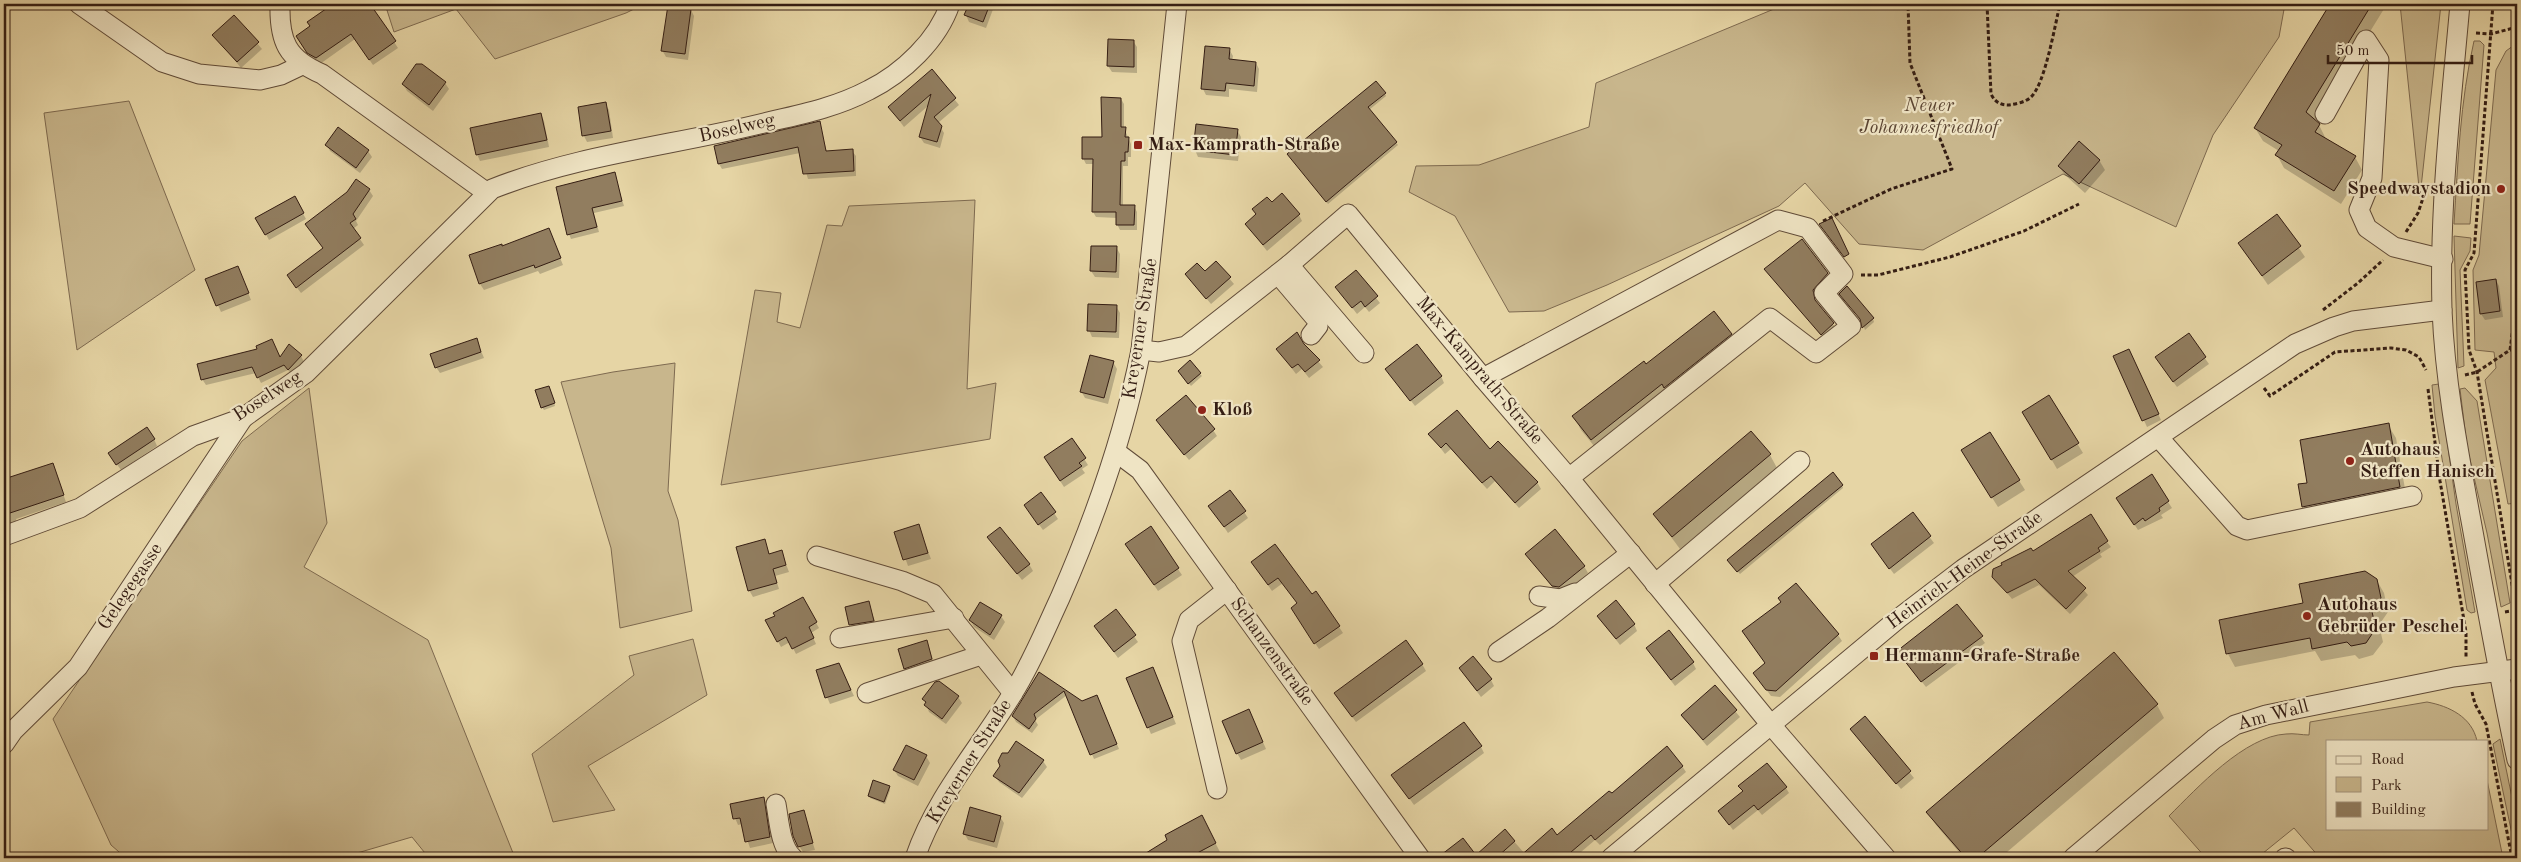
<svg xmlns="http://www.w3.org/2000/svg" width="2521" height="862" viewBox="0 0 2521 862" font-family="'Old Standard TT',serif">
  <rect width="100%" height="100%" fill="#e6d5a5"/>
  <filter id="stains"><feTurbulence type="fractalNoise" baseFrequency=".004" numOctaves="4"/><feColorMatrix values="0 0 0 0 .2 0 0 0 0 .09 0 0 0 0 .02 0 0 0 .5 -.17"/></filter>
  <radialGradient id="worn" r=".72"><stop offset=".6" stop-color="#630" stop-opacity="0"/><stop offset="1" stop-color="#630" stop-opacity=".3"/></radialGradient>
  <!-- green -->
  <g fill="#c8b68c" stroke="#7e6a50">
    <polygon points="385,4 644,4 626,13 495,59 456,9 394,32"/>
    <polygon points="649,4 719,4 711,9"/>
    <polygon points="1786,4 2285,4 2279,37 2213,135 2176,227 2063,174 1923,250 1859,244 1805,183 1779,206 1607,285 1544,311 1509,312 1455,216 1409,192 1416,166 1479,165 1589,127 1596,83"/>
    <polygon points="2400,4 2441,4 2420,197"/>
    <path d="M2474 41H2480L2484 45 2470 224H2454C2458 162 2460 102 2474 41Z"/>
    <polygon points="2517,43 2517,503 2508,504 2485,380 2496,368 2494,352 2475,350 2473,270 2479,255 2496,70 2506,51"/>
    <polygon points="129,101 195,270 77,350 44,113"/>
    <polygon points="975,200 967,389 996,383 990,439 721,485 755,290 781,293 777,322 800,328 827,225 842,226 849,206"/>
    <polygon points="2454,236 2471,238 2470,251 2460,270 2464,366 2458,368"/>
    <polygon points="675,363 668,491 678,520 692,611 620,628 611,548 561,382 613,372"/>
    <polygon points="2439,384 2456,504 2475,612 2471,613 2467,610 2435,416 2432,385"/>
    <polygon points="309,388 327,523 304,567 428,640 515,858 429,858 412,837 340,858 126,858 111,845 53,719 242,441"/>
    <polygon points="2465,388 2477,401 2510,603 2501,607 2487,533 2467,447 2460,389"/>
    <polygon points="693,639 707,695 588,766 615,810 553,822 532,754 634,675 629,656"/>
    <path d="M2427 702C2449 706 2472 717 2477 741H2327V828H2487V780L2503 858H2320L2294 828 2257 858H2206L2169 816C2197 788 2245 736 2286 734 2294 733 2302 735 2309 735L2310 722Z"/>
    <polygon points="2500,739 2517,822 2517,858 2493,744"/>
  </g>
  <!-- shadow -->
  <g fill="#0003">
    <polygon points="335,4 369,4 398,48 373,65 355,39 320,64 312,59 301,42 311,27 308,22"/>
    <polygon points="970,4 995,4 986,28 969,22 966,15"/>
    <polygon points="2330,4 2387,4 2315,121 2319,125 2326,139 2355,157 2362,170 2341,204 2284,168 2277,155 2279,151 2263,141 2255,128"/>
    <polygon points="691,10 694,16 688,60 666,57 662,50"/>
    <polygon points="234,16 262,49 241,68 214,35"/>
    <polygon points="1109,40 1133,41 1137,47 1137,73 1112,72 1108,66"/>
    <polygon points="1229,49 1233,56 1232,61 1256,63 1259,69 1257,92 1229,89 1229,97 1206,95 1203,89"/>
    <polygon points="422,65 445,83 449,89 433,111 407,91 403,84"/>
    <polygon points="932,71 959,105 938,123 944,133 940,148 924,143 920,137 929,105 904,127 889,107"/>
    <polygon points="1385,94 1386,96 1369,110 1398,145 1328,204 1290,157"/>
    <polygon points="1121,99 1124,104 1124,128 1131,144 1131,157 1128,157 1128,166 1123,166 1123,206 1134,206 1137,212 1137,230 1120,230 1117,224 1117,218 1096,217 1093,212 1094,164 1086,164 1083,158 1103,139"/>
    <polygon points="605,104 609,110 613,138 587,142 584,136"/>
    <polygon points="541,114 544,121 549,147 480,161 477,154"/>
    <polygon points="819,122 827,152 852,151 856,156 856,176 808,179 800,153 722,169 719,164"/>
    <polygon points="1237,130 1241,137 1238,161 1198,157 1195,150"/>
    <polygon points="327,145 368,151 372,157 360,173 330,151"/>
    <polygon points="2099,160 2105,170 2085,193 2065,175 2059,166"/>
    <polygon points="614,174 624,206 594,213 599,232 571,239 569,234"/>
    <polygon points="357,181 369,190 373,196 356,221 358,225 353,229 364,245 301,293 292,281 324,249 348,193"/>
    <polygon points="294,197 306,219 269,240 257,218"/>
    <polygon points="1272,204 1299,215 1302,221 1267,251 1246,224"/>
    <polygon points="2277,216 2305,257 2268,285 2240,244"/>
    <polygon points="548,229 563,265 540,274 538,271 484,290 480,284 502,247"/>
    <polygon points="1116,247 1120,254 1119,278 1095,277 1091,271"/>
    <polygon points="1216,263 1234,284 1211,304 1186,274 1204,273"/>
    <polygon points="238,267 251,300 221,312 207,280"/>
    <polygon points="1356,272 1380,303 1369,312 1365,307 1357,314 1337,288"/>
    <polygon points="1767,272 1827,274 1829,277 1814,294 1816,303 1835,327 1823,337"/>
    <polygon points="2496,280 2499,286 2503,317 2485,320 2481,314"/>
    <polygon points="1116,306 1120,313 1119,338 1092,337 1089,330"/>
    <polygon points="1873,319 1874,322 1865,330 1861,320"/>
    <polygon points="1731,335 1738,347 1599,452 1581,430 1574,417 1646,366"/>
    <polygon points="2188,335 2209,364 2177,387 2160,364"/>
    <polygon points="476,339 484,358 440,373 436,367"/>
    <polygon points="272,340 281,358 301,356 304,362 292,375 288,370 261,383 256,373 206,385 202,379 259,350"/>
    <polygon points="1303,344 1323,367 1309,378 1302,369 1296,374 1278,350"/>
    <polygon points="2132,356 2161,420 2147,427 2115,357"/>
    <polygon points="1113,362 1117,369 1108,404 1085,398 1081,391"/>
    <polygon points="1181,374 1200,374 1202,376 1191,386"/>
    <polygon points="1391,375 1441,376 1444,383 1415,406"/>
    <polygon points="550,390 555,406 544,410 542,407"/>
    <polygon points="2049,397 2083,453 2057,469 2024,412"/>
    <polygon points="1157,421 1213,430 1217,436 1189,460"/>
    <polygon points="2388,425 2396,438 2407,500 2310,519 2303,506 2309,484"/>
    <polygon points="1989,433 2025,490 1998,507 1968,460"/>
    <polygon points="1430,434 1489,450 1537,482 1541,489 1519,508 1495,481 1487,489 1451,449 1445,454"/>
    <polygon points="154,439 157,446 121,470 113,459"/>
    <polygon points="1072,440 1088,465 1082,469 1085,473 1064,487 1049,464"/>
    <polygon points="1770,455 1777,468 1680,549 1654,514"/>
    <polygon points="52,464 66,502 16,519 17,523 4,527 4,479"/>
    <polygon points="2151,476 2172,508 2161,515 2163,518 2138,530 2121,504"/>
    <polygon points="1842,485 1843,488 1740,574 1730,563"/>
    <polygon points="1029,511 1054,513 1058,519 1043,530"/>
    <polygon points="1214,512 1244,512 1248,518 1228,533"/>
    <polygon points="1912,514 1934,543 1894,574 1872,545"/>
    <polygon points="918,525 931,559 908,566 896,532"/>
    <polygon points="1150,528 1182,575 1158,591 1131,550"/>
    <polygon points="989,538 1029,564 1033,571 1022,580"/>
    <polygon points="764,540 770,555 781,551 789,572 775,576 779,589 753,597 749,590"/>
    <polygon points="2107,542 2111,547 2100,554 2102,557 2072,577 2088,595 2070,614 2039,585 2012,599 1993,576 2033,553"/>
    <polygon points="1527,555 1584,566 1588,573 1564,593 1556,592"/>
    <polygon points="1252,562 1312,595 1316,592 1343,633 1319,649 1296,615 1298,604 1283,583 1272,591"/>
    <polygon points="2376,579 2384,593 2388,612 2379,625 2383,642 2373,655 2359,659 2355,655 2321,661 2315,651 2235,667 2228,654"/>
    <polygon points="803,599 819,628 811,633 816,644 796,654 790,642 781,647 767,621"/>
    <polygon points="868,602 877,627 854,631 850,624"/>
    <polygon points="1957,605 1985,643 1926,687 1902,657"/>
    <polygon points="1116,611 1138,642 1118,658 1095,626"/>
    <polygon points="1001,616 1005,622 994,640 974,627 970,620"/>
    <polygon points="1598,616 1634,624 1637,631 1620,645"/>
    <polygon points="1838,635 1842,641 1780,697 1771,696 1754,673"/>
    <polygon points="927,642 935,666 909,675 905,668"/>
    <polygon points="1647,649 1693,663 1696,669 1675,686"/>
    <polygon points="1422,664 1426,671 1356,722 1339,699"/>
    <polygon points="1460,669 1491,680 1494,686 1481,697"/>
    <polygon points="842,671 854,696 830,704 827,697"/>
    <polygon points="1039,673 1081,703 1099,701 1119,749 1094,759 1067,695 1035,720 1038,725 1032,733 1016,722 1013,716"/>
    <polygon points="1156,675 1176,724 1151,734 1128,679"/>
    <polygon points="1715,687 1740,717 1707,746 1682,716"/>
    <polygon points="958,697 962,703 946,724 929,712 924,699"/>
    <polygon points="2157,705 2164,718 2000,858 1964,858 1936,825 1928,812"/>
    <polygon points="1252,717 1266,749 1241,760 1237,753"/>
    <polygon points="1865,718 1914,778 1901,789 1856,735"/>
    <polygon points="1481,747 1484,753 1414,805 1397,781"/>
    <polygon points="926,756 930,763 918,786 898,776 894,770"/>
    <polygon points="1043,761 1047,767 1022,798 999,782 995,776 1001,766"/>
    <polygon points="1682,766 1686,772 1600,845 1595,840 1574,858 1441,857 1476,856 1505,831 1525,854 1557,836 1612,795"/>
    <polygon points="1740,786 1786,788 1789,793 1762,815 1758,810 1733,830 1723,816 1743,792"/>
    <polygon points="889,787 890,790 885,804 870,798 869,796"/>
    <polygon points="764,799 767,805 773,843 750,848 742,824 738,825 735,818"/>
    <polygon points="803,812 815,850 803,852 799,846"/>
    <polygon points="1000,817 1004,823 997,848 968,840 964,833"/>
    <polygon points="1206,825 1220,852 1208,858 1140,858 1169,840"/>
  </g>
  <!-- building -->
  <g fill="#917d5f" stroke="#341d13">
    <polygon points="333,4 370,4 396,41 369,60 351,34 316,58 307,53 296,36 310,26 307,22"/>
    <polygon points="969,4 990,4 983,22 964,15"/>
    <polygon points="2330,4 2372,4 2306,112 2320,124 2315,132 2356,156 2334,191 2275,155 2282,145 2254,128"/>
    <polygon points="668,5 691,9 685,54 661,51"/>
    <polygon points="234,15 259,42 237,62 212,35"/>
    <polygon points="1108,39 1134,40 1134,67 1107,66"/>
    <polygon points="1205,46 1230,48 1229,59 1256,62 1254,86 1226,83 1225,91 1201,89"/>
    <polygon points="416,64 422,64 446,82 429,105 402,84"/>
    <polygon points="932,69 956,98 934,117 942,126 937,142 919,137 931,94 900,121 888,107"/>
    <polygon points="1376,81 1386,93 1368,107 1397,142 1326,202 1287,154"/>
    <polygon points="1101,97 1121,98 1121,127 1126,127 1125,137 1129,137 1128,152 1125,152 1125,161 1121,161 1120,205 1135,205 1134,225 1116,225 1116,212 1092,212 1093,159 1082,159 1082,137 1102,137"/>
    <polygon points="606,102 611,131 582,136 578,107"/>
    <polygon points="541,113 547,140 476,155 470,128"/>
    <polygon points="820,121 826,151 853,149 854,171 803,174 798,147 718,164 714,146"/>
    <polygon points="1196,124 1238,129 1235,155 1193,150"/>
    <polygon points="338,127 369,150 356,168 325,145"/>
    <polygon points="2079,141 2100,160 2079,184 2058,166"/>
    <polygon points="615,172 622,201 592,208 597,227 567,235 556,187"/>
    <polygon points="356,179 370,189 353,214 356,219 350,223 361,238 296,288 287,275 323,248 305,224 347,192"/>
    <polygon points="1282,193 1300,214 1263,245 1245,224 1256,214 1252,209 1267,197 1272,202"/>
    <polygon points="295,196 304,213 265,235 255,218"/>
    <polygon points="2277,214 2301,246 2262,276 2238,243"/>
    <polygon points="1832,218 1849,254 1844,257 1819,224"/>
    <polygon points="549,228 561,258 535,268 534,265 479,284 469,255 502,244 502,246"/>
    <polygon points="1802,239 1828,273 1813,290 1815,300 1834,323 1821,335 1764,269"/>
    <polygon points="1091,246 1117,246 1116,272 1090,271"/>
    <polygon points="1216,261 1231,277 1206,299 1185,274 1197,263 1205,271"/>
    <polygon points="238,266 249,293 216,306 205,279"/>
    <polygon points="1356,270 1378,296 1365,307 1361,301 1352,308 1335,287"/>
    <polygon points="2496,279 2500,311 2480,314 2476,282"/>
    <polygon points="1847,286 1874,318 1862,328 1860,319 1839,294"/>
    <polygon points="1088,304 1117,305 1116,332 1087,331"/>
    <polygon points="1714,311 1732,334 1664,388 1662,384 1591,440 1572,416 1644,361 1646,364"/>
    <polygon points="1297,332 1304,344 1320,360 1305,372 1298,364 1292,368 1276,349"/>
    <polygon points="2189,333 2206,357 2173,382 2155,357"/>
    <polygon points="477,338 481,352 435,368 430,354"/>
    <polygon points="272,339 280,357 289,344 302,355 288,370 284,365 257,378 252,367 201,380 197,364 257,349 256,346"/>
    <polygon points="1417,344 1442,376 1410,401 1385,369"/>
    <polygon points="2129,349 2159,414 2142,421 2113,356"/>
    <polygon points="1090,355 1114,361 1104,398 1080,392"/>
    <polygon points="1190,360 1201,373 1188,384 1178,371"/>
    <polygon points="549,386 555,403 541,408 535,390"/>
    <polygon points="1186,395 1215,429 1184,455 1156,420"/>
    <polygon points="2049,395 2079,443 2051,460 2022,412"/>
    <polygon points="1457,410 1490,449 1498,441 1538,482 1515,503 1491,476 1482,483 1446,443 1441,448 1428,434"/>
    <polygon points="2389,423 2400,487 2302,507 2298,484 2307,483 2300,440"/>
    <polygon points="147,427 155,439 116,465 108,453"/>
    <polygon points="1751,431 1771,454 1672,537 1653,514"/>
    <polygon points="1990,432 2020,480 1991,498 1961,450"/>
    <polygon points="1072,438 1086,458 1079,463 1082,466 1060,481 1044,457"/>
    <polygon points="53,463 64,495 4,515 4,479"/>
    <polygon points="1833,472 1843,485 1737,572 1727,560"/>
    <polygon points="2152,474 2169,501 2159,508 2160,511 2145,521 2143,518 2134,525 2116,498"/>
    <polygon points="1230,490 1246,511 1224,527 1208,506"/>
    <polygon points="1041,492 1056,512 1038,525 1024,505"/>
    <polygon points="1913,512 1931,536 1889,569 1871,544"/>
    <polygon points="2091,514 2108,541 2098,548 2100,551 2068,571 2086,588 2066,609 2035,579 2007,593 1992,577 1993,569 2002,565 2001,563 2031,548 2033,551"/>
    <polygon points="919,524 928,553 903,560 894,532"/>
    <polygon points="1151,526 1179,568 1154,585 1125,544"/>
    <polygon points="1000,527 1030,564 1017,574 987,537"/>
    <polygon points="1555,529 1585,566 1559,587 1552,586 1525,554"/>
    <polygon points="765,539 769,554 782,550 786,565 773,569 777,583 748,591 736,547"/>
    <polygon points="1275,544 1312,594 1316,591 1340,626 1314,644 1291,608 1297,603 1278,578 1268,585 1251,562"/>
    <polygon points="2365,571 2377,579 2381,598 2372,612 2376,628 2366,643 2351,646 2347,642 2312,649 2310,638 2226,654 2219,620 2303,603 2299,584"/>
    <polygon points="1796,583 1839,634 1776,691 1766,690 1753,673 1765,663 1742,631 1781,602 1778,598"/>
    <polygon points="803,597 817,622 809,627 814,638 792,649 786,637 777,642 765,620 775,616 773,613"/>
    <polygon points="1616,600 1635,624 1616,639 1597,616"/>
    <polygon points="869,601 874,621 849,625 845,607"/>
    <polygon points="980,602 1002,615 990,635 969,620"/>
    <polygon points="1957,604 1983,636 1921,682 1897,651"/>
    <polygon points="1116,609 1136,635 1114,652 1094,626"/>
    <polygon points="1669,630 1694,662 1671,680 1646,648"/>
    <polygon points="927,640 932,659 904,669 898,649"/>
    <polygon points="1406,640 1423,664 1352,717 1334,693"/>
    <polygon points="2114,652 2158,704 1977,858 1966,858 1926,812"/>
    <polygon points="1473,656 1492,679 1477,691 1459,668"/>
    <polygon points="839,663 851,690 825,698 816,670"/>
    <polygon points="1153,667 1173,717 1147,728 1126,678"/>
    <polygon points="1039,672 1082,701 1097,695 1117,744 1090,755 1064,691 1034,714 1036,719 1029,729 1012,716"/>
    <polygon points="939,681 959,696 942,719 924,705 926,702 922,699 935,682"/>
    <polygon points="1715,685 1737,710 1703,740 1681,715"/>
    <polygon points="1249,709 1263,742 1236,754 1222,721"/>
    <polygon points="1865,716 1911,771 1896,784 1850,729"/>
    <polygon points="1464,722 1482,746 1409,799 1391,775"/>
    <polygon points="1016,741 1044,760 1019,793 993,776 1000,766 998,761 1002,753 1008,753"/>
    <polygon points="906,745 927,755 914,780 893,770"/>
    <polygon points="1667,746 1683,766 1595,840 1591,835 1564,858 1518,858 1552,828 1557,835 1609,791 1612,793"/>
    <polygon points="1767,763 1787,787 1758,810 1754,805 1729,825 1718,811 1743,791 1738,786"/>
    <polygon points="873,780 890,786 884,802 868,796"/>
    <polygon points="764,797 770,837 745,842 740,818 733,819 730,804"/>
    <polygon points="970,807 1001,816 994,842 963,834"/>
    <polygon points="804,810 813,843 798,847 793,836 789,814"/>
    <polygon points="1202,815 1216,843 1188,858 1138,858 1167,840 1165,835"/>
    <polygon points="1505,829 1515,841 1496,858 1437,858 1463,838 1476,855"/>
  </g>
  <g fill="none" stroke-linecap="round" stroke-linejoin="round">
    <defs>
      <g id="minor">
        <polyline points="79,4 162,62 199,74 260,80 281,75 302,65"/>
        <path d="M280 4C279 41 287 59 322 74L486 192"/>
        <path d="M2460 4C2451 105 2439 208 2442 310 2445 383 2459 455 2472 526 2486 604 2500 682 2517 760"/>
        <polyline points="2325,114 2366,40 2379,60 2372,178 2359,210 2367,228 2394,247 2443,259"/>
        <polyline points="1289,265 1364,353"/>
        <polyline points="1278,274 1317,320 1318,326 1311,335"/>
        <polyline points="1141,350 1159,352 1186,346 1289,265 1348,214 1483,378 1569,478 1771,725 1886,858"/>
        <polyline points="1483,378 1778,220 1808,228 1843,274 1824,293 1851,326 1816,353 1770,318 1569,478"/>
        <polyline points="2159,438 2237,526 2247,530 2412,496"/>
        <polyline points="1116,452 1140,470 1420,858"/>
        <path d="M4 536 80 508 193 436 243 418 306 373 492 189C580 154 677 145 768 122 803 114 837 107 869 90 903 73 938 40 950 4"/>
        <polyline points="817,556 902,581 933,594 1013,693"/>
        <polyline points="1655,584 1800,461"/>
        <polyline points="1539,596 1560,599 1575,593"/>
        <polyline points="840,638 954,618"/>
        <polyline points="1498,652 1548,618 1631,553"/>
        <polyline points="867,693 981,655"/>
        <polyline points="4,744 13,731 78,667 243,418"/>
        <polyline points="1217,789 1182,641 1189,620 1227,590"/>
        <path d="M776 804C779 820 780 846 793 858"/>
        <path d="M915 858C936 796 980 748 1013 693 1032 663 1045 630 1060 598 1095 518 1124 436 1141 350L1177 4"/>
        <polyline points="1611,858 1899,618 1963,569 2295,344 2334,327 2353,321 2442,310"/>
        <polyline points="2073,858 2214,739 2235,725 2266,715 2454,677 2517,669"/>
        <polyline points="2285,858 2286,858"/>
      </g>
    </defs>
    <!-- minor casing -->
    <use href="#minor" stroke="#604b38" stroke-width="21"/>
    <!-- path -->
    <g stroke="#341d13" stroke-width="3" stroke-dasharray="4 2.5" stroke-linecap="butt">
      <path d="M1987 4 1991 94C1995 102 2000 105 2009 105 2016 104 2026 102 2031 97 2045 84 2055 25 2060 4"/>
      <polyline points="2493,4 2474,253 2465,270 2469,350 2477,372 2517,614"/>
      <polyline points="2476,33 2491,34 2517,27"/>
      <polyline points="1823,221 1891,189 1952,169 1910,63 1908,4"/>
      <polyline points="2406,232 2418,213 2424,195"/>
      <polyline points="1861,275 1878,275 1950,257 2024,231 2079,204"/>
      <polyline points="2323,310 2358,283 2383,260"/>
      <polyline points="2510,350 2517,350"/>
      <polyline points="2465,375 2477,372 2510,350 2517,298"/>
      <polyline points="2264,388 2270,396 2335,352 2391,348 2406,350 2419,357 2426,370"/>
      <polyline points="2428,389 2440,481 2466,632 2466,657"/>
      <polyline points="2505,612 2517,610"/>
      <polyline points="2472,692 2475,704 2486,724 2512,858"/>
    </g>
    <!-- minor -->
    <use href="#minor" stroke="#efe4c4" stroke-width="19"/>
  </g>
  <!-- markers -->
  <g fill="#8f2418" stroke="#efe4c4" stroke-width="2">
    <rect x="1133" y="140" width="10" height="10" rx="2.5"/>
    <circle cx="2501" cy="189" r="5"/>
    <circle cx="1202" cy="410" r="5"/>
    <circle cx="2350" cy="461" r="5"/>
    <circle cx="2307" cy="616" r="5"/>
    <rect x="1869" y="651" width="10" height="10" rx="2.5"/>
  </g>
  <g text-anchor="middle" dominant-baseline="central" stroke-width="4.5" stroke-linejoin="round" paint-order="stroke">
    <!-- park labels -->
    <g font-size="19" font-style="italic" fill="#594331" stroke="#efe4c4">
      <text x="1929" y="106">Neuer<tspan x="1929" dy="22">Johannesfriedhof</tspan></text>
    </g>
    <!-- street labels -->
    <g font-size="19" fill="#341d13" stroke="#efe4c4">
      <text transform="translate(737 129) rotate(-13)">Boselweg</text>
      <text transform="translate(1141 329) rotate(-81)">Kreyerner Straße</text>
      <text transform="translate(1479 371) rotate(50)">Max-Kamprath-Straße</text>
      <text transform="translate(268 397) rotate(-33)">Boselweg</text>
      <text transform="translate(1965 571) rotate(-36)">Heinrich-Heine-Straße</text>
      <text transform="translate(131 587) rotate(-56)">Gelegegasse</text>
      <text transform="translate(1271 652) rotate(54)">Schanzenstraße</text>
      <text transform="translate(2273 716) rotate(-15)">Am Wall</text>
      <text transform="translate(970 762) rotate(-58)">Kreyerner Straße</text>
    </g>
    <!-- poi labels -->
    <g font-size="19" font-weight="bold" fill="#341d13" stroke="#efe4c4" text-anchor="start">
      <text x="1148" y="145">Max-Kamprath-Straße</text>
      <text x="2491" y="189" text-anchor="end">Speedwaystadion</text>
      <text x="1212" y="410">Kloß</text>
      <text x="2360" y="450">Autohaus<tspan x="2360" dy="22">Steffen Hanisch</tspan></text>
      <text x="2317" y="605">Autohaus<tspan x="2317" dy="22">Gebrüder Peschel</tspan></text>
      <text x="1884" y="656">Hermann-Grafe-Straße</text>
    </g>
  </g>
  <!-- margin -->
  <rect width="2521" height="862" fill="none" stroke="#e6d5a5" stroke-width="20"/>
  <rect x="5" y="5" width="2511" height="852" fill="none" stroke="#341d13" stroke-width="2.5"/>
  <rect x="10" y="10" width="2501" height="842" fill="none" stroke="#341d13"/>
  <!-- legend -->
  <rect x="2326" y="740" width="162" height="90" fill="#efe4c4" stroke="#a4947d"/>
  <rect x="2336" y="756" width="25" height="8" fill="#efe4c4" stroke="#a4947d"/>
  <text x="2371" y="764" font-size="15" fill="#341d13">Road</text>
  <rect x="2336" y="777" width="25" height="15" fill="#c8b68c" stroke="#a4947d"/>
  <text x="2371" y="790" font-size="15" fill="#341d13">Park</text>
  <rect x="2336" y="802" width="25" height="15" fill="#917d5f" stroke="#a4947d"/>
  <text x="2371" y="814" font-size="15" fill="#341d13">Building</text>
  <!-- scale -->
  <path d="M2328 55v8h144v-8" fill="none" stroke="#341d13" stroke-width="2.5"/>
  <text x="2336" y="55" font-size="15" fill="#341d13" stroke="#efe4c4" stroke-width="4" paint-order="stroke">50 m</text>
  <rect width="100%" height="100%" filter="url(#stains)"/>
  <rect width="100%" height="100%" fill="url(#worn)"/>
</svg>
